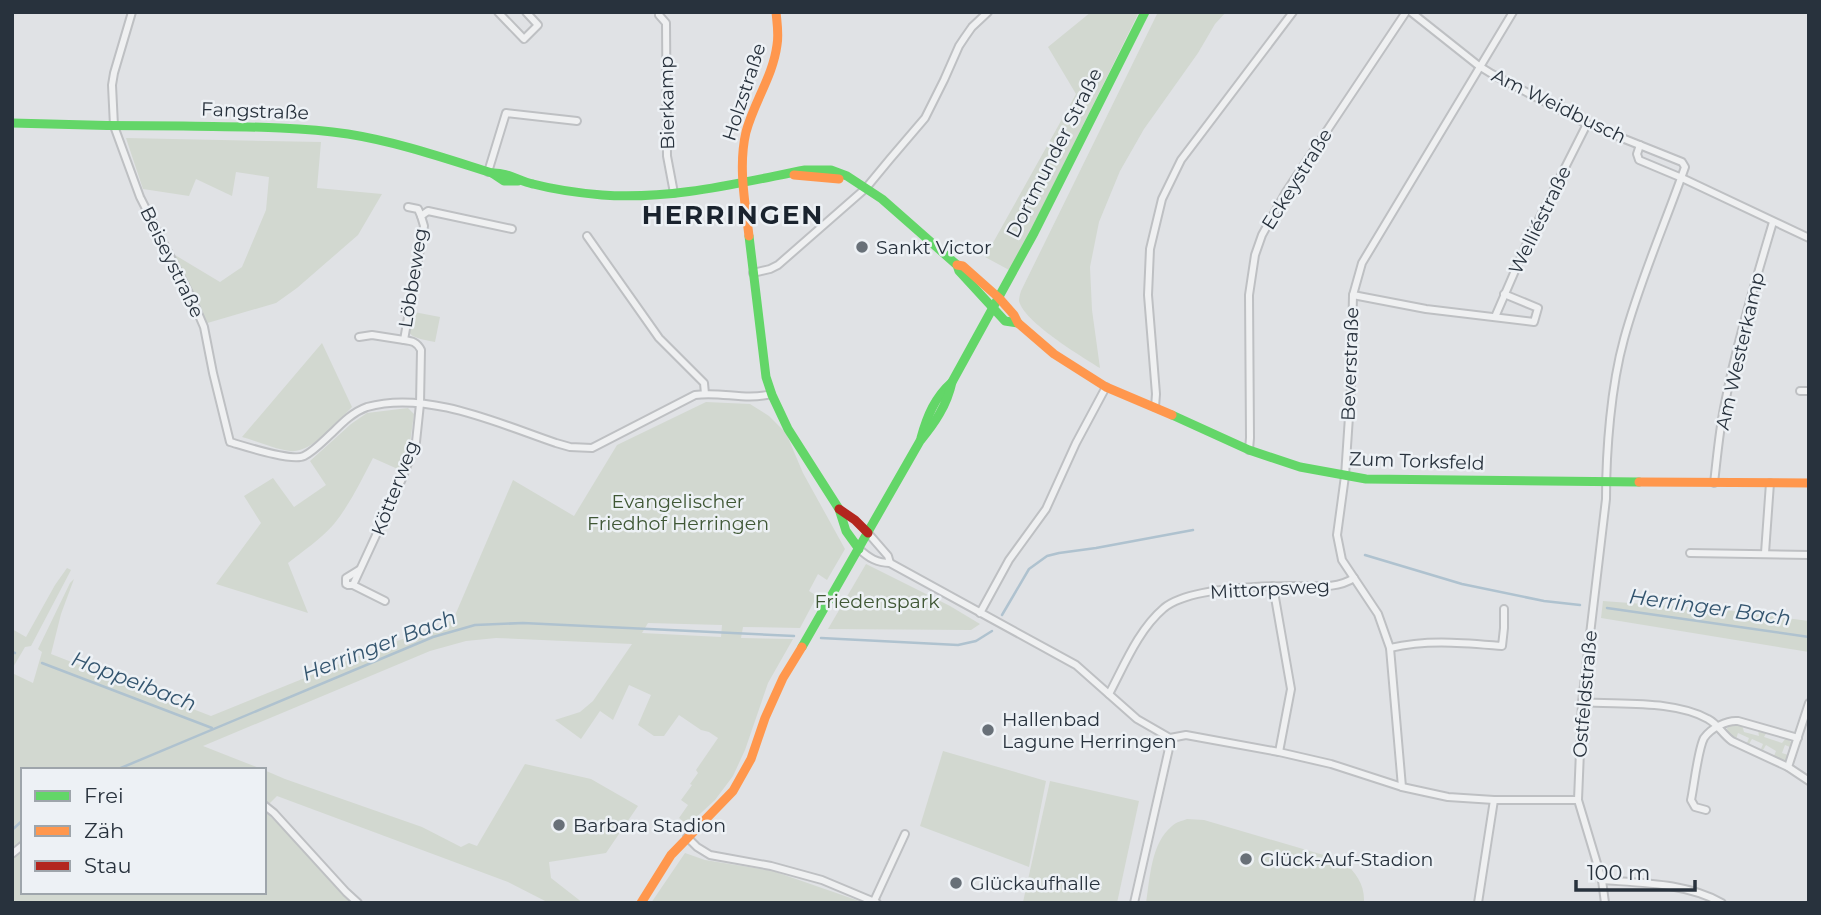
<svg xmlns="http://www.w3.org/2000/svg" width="1821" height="915" viewBox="0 0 1821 915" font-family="Montserrat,sans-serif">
  <rect width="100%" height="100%" fill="#e0e2e5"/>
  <!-- green -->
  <g fill="#d2d8d0" fill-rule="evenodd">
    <polygon points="1091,12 1139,12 1011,271 985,257 1076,94 1048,47"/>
    <path d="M1158 12H1226L1215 24 1198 53 1144 129 1120 171 1099 222 1090 267 1092 310 1100 368C1082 357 1024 322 1019 301 1019 298 1020 294 1021 291Z"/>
    <polygon points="126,138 321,142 317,188 382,194 358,235 297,288 276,303 204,324 188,283 175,255 220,282 242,267 266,210 269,177 236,172 232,196 196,179 189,196 143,189"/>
    <path d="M414 312 440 317 435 342C414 338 399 336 414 312Z"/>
    <path d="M322 343 352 407C338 421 311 454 290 451 274 449 257 441 242 437Z"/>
    <path d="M706 402 750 404 769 416 786 433 803 473 845 549 827 580 818 574 809 591 817 596 800 628 743 627 741 638 793 639 768 683 745 750 733 776 715 800 688 825 679 818 688 805 681 800 692 785 690 784 698 773 696 770 718 738 709 732 701 730 679 715 664 736H654L638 725 651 695 629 685 613 720 600 711 581 739 555 720 580 712 593 701 632 644 496 638 466 641 430 651 203 746 264 770H23V892H264V810L355 903H12V673L33 683 42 652 38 649 70 583 74 579 61 614 51 654 211 716 384 646 453 620 513 480 574 516 617 445ZM648 623 722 625 721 637 642 633Z"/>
    <path d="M408 408 414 414 410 443 400 470 373 458C361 481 350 504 334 524 321 539 303 551 288 563L308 613 216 584 261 523 244 496 273 478 294 507 326 485 310 461 351 424 367 413Z"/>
    <polygon points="866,564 950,606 980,624 971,630 828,629"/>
    <polygon points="67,568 71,570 31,646 25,647 12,669 12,629 26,637 55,585"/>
    <polygon points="1603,601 1725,610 1809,621 1809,652 1601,618"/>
    <polygon points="1735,723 1742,725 1744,732 1759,736 1758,730 1767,732 1764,737 1782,743 1786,738 1791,742 1790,747 1785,745 1782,753 1788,755 1787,759 1783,761 1774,756 1776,751 1766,745 1763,750 1761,749 1763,744 1752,739 1749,744 1747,743 1749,738 1738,733 1736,739 1728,734 1727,728"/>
    <polygon points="943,751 1046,781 1029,867 920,826"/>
    <polygon points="525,764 591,779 638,806 606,853 549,862 551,878 583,903 549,903 508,882 277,796 269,804 264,802 264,770 285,779 422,827 461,847 469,843 477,846"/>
    <polygon points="1050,781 1139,801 1117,903 1023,902"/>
    <path d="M1187 819 1204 820 1344 861C1356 874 1365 884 1364 903H1146C1150 878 1151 843 1172 826 1176 822 1182 821 1187 819Z"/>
    <polygon points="685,853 705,860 773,871 865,903 651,903"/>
  </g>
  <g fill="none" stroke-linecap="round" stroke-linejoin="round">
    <!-- stream -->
    <g stroke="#afc2cf" stroke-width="2.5">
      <polyline points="1365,555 1462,584 1544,601 1580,605"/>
      <polyline points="1607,608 1809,637"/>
      <polyline points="1002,615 1029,569 1047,556 1059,553 1096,548 1193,530"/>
      <polyline points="821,638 958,645 976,641 992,631"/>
      <polyline points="12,652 15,653"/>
      <polyline points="42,663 212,728"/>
      <polyline points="116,770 433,637 475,625 523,623 794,636"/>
      <polyline points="12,830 23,820"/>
    </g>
    <defs>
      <g id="street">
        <path d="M132 12 114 73 112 85 114 126 140 197 192 299 204 327 213 373 230 442C244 446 292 462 304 456 314 451 324 440 333 432 343 422 353 412 367 407 427 390 500 424 556 443L570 447 592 448 695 395C721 391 745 401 771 394"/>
        <polyline points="498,12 524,39 538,25 526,12"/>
        <path d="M1411 12 1479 66 1492 74 1587 124 1682 162 1685 167C1665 224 1640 280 1624 339 1611 386 1606 450 1606 499L1582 702 1578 800 1602 880 1605 903"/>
        <polyline points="659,15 666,23 667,156 674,193"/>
        <polyline points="1640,145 1637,154 1639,160 1682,178 1809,238"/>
        <polyline points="488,172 506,113 577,121"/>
        <polyline points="408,207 418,209 421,216"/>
        <polyline points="587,236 659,338 704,383 705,394"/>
        <polyline points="753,273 770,269 778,265 866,188 890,159 925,118 944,80 959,46 965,37 972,27 988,12"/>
        <polyline points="1353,295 1426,309 1534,322 1538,308 1504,294"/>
        <polyline points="1495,317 1527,243 1587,124"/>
        <polyline points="359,337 372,335 404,340"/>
        <polyline points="1800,391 1809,391"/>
        <polyline points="1155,407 1156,394 1148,295 1150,249 1162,199 1181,160 1293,12"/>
        <polyline points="1249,450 1250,438 1249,295 1255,255 1262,235 1286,192 1406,12"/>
        <path d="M1714 483C1717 458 1719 433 1724 408 1736 345 1755 283 1773 222"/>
        <polyline points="868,533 888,556 890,563"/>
        <path d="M859 549C869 558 877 563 890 563L1076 665 1137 719 1170 738 1186 735 1279 752 1331 764 1402 787 1448 797 1494 800H1578"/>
        <polyline points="1690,553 1809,555"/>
        <polyline points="1765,553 1770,483"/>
        <polyline points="353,585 348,585 346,584 346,578 359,570"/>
        <polyline points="1273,586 1291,689 1279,752"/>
        <path d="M385 601 353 585 402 479 416 442 420 404 421 350C417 342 412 341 404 340L424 226 421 216 428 211 512 229"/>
        <polyline points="980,613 1009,560 1046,509 1076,443 1106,387"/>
        <path d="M1390 648C1428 639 1464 643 1502 646L1504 628V609"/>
        <path d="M1109 694C1124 666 1138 630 1164 608 1190 587 1262 586 1296 586 1316 586 1337 589 1354 578"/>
        <path d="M1582 702C1620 705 1675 700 1708 719 1718 724 1723 735 1732 741L1788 767 1809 781"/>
        <polyline points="1788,767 1809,703"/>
        <polyline points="1402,787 1390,648 1378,614 1342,560 1337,535 1345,476 1351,387 1353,295 1362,263 1513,12"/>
        <polyline points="264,805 274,813 346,892 358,903"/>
        <path d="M1706 810 1695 807 1691 800C1694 786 1698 749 1704 738 1711 728 1727 720 1738 721L1798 738"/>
        <polyline points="687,837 697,847 710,855 771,866 822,880 877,903"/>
        <polyline points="12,854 23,845"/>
        <path d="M1602 880C1642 883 1687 883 1722 903"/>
        <polyline points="874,901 905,834"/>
        <polyline points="1134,903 1170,744 1170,738"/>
        <polyline points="1478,903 1494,800"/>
      </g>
    </defs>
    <!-- street casing -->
    <use href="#street" stroke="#bec0c3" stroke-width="10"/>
    <!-- street -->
    <use href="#street" stroke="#eff0f1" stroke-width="6"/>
    <!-- fast -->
    <g stroke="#63d668" stroke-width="9">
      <path d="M12 123C69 125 126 126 183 126 238 127 293 126 348 134 398 142 444 158 492 173L504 181H518"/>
      <path d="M492 173C507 172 519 181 533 184 556 190 579 193 602 195 671 200 738 183 805 170H831L847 176 882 199 957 265 959 271 1005 321 1018 323"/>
      <polyline points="749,236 766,377 772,395 788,429 839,509 846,531 859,549"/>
      <polyline points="1172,415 1249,450 1300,467 1366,479 1639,482"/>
      <path d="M921 438C927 416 935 397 952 382"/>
      <path d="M802 647 920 441C935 423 947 405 952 382L1034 233 1145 12"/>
    </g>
    <!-- slow -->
    <g stroke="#ff974d" stroke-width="9">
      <polyline points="794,175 839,179"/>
      <path d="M749 236C745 202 738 166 746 132 754 102 773 76 777 45 779 34 777 23 776 12"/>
      <polyline points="957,265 963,266 999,298 1014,315 1018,323 1054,354 1106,387 1172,415"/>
      <polyline points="1639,482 1809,483"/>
      <polyline points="641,903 671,855 733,791 751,759 765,718 783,678 802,647"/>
    </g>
    <!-- jam -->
    <polyline stroke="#b3261e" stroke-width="9" points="839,509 855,520 868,533"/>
  </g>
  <!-- markers -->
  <g fill="#687078" stroke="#edf1f5" stroke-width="2.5">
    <circle cx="862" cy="247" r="7"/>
    <circle cx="988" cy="730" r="7"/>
    <circle cx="559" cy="825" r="7"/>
    <circle cx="1246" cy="859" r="7"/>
    <circle cx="956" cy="883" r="7"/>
  </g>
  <g text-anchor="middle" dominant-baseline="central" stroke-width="5" stroke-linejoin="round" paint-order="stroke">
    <!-- street labels -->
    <g font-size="19" fill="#28323d" stroke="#edf1f5">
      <text transform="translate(744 92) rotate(-72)">Holzstraße</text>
      <text transform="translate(667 103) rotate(-91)">Bierkamp</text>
      <text transform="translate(1559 106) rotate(26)">Am Weidbusch</text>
      <text transform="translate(255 111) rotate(2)">Fangstraße</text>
      <text transform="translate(1054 153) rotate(-63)">Dortmunder Straße</text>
      <text transform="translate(1297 179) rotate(-58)">Eckeystraße</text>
      <text transform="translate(1540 220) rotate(-64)">Welliéstraße</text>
      <text transform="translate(172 262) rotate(64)">Beiseystraße</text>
      <text transform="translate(413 278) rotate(-81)">Löbbeweg</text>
      <text transform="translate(1740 351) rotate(-77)">Am Westerkamp</text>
      <text transform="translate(1350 364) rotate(-88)">Beverstraße</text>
      <text transform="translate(1417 461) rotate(2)">Zum Torksfeld</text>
      <text transform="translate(395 488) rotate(-69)">Kötterweg</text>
      <text transform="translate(1270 589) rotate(-3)">Mittorpsweg</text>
      <text transform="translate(1585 694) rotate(-85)">Ostfeldstraße</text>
    </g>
    <!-- poi labels -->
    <g font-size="19" fill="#28323d" stroke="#edf1f5" text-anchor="start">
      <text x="876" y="247">Sankt Victor</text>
      <text x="1002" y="719">Hallenbad<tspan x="1002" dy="22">Lagune Herringen</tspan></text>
      <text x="573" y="825">Barbara Stadion</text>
      <text x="1260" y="859">Glück-Auf-Stadion</text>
      <text x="970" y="883">Glückaufhalle</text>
    </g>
    <!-- park labels -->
    <g font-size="19" fill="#405836" stroke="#edf1f5">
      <text x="678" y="501">Evangelischer<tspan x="678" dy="22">Friedhof Herringen</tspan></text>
      <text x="877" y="601">Friedenspark</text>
    </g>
    <!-- water labels -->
    <g font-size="21" font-style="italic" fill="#34556f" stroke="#edf1f5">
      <text transform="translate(1710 607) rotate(8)">Herringer Bach</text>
      <text transform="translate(379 645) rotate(-21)">Herringer Bach</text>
      <text transform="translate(134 681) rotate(21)">Hoppeibach</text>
    </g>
    <!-- district labels -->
    <g font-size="26" font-weight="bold" letter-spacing="2" fill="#1a232e" stroke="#edf1f5">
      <text x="733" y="215">HERRINGEN</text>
    </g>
  </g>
  <!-- border -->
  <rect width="1821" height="915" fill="none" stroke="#28323d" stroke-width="28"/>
  <!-- legend -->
  <rect x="21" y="768" width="245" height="126" fill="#edf1f5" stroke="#9ea5ab" stroke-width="2"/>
  <rect x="35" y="791" width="35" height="10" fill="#63d668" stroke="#9ea5ab" stroke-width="2"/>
  <text x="84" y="803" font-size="21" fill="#28323d">Frei</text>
  <rect x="35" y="826" width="35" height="10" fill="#ff974d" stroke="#9ea5ab" stroke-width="2"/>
  <text x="84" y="838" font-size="21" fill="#28323d">Zäh</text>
  <rect x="35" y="861" width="35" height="10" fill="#b3261e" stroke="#9ea5ab" stroke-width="2"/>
  <text x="84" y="873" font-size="21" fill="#28323d">Stau</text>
  <!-- scale -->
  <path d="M1576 880v10h119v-10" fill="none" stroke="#28323d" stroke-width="3.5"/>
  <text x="1587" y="880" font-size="21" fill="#28323d" stroke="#edf1f5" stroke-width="5" paint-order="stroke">100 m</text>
</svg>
